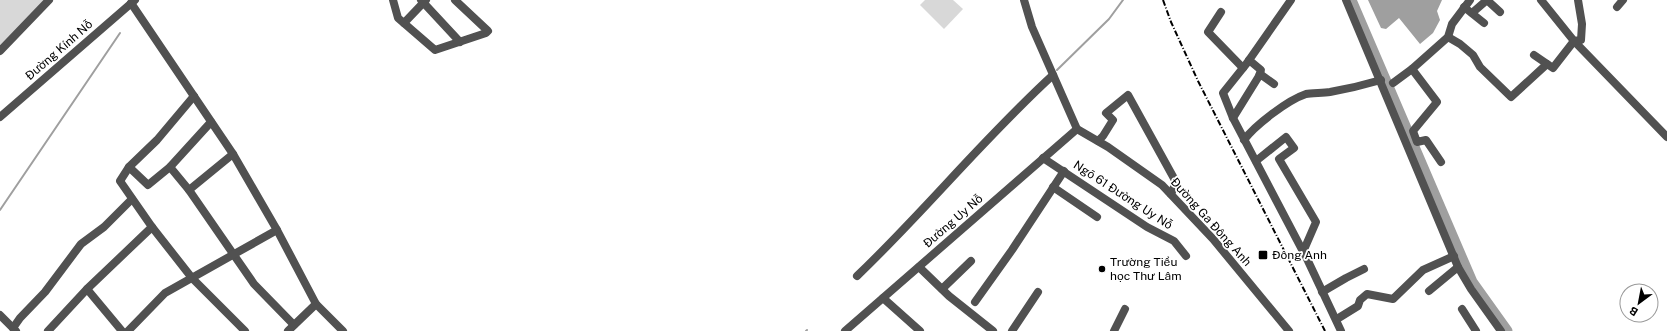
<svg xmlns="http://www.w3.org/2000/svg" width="1667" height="331" viewBox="0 0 1667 331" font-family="'Public Sans',sans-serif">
  <rect width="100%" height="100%" fill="#fff"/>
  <!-- green -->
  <g fill="#d8d8d8">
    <polygon points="0,0 46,0 0,48"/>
    <polygon points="925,0 953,0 963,9 944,29 920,5"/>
  </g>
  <!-- water -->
  <polygon fill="#9f9f9f" points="1368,0 1442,0 1437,11 1440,20 1433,33 1420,44 1399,18 1386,29 1381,28"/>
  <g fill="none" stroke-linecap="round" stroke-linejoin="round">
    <!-- stream -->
    <g stroke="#9f9f9f" stroke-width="2">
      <polyline points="1057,70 1109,19 1123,0"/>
      <polyline points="0,210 120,33"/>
      <polyline points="806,331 807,330"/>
    </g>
    <!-- river -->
    <polyline stroke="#9f9f9f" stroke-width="11" points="1351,0 1472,282 1507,331"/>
    <!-- minor -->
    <g stroke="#515151" stroke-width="8">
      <polyline points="393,0 398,18 435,50 486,33 488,31 455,0"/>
      <polyline points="421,0 460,42"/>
      <polyline points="1024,0 1032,27 1077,129 1108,147 1162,185 1213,239 1289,331"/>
      <polyline points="1291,0 1247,63 1223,93 1233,118 1308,261 1341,331"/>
      <polyline points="1346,0 1458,267"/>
      <polyline points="1487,0 1500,12"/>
      <polyline points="1541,0 1574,41 1667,137"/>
      <polyline points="131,3 233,154 277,230 316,304 343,331"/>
      <polyline points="1464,7 1484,23"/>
      <polyline points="1617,7 1623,0"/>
      <polyline points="1221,12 1208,32 1243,68"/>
      <polyline points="1472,13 1487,0"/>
      <polyline points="404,23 426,0"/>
      <polyline points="1448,37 1460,44 1473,55 1480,67 1511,97 1547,64"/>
      <polyline points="0,51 49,0"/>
      <polyline points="1534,55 1553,68 1574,41 1581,40 1582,24 1578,0"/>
      <polyline points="1249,60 1261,70 1259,76"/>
      <polyline points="1412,69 1448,37 1452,24 1470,0"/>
      <polyline points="1393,83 1412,69 1437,102 1413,131 1417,142 1426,140 1441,162"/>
      <polyline points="194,96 157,140 129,167 120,181 152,227 192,278 245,331"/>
      <polyline points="0,117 135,0"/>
      <polyline points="1233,118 1259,76 1260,74 1274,84"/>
      <path d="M1244 140C1255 125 1288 100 1306 94 1311 93 1323 93 1330 92 1347 89 1364 85 1381 80"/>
      <polyline points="1098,141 1103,136 1113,120 1106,113 1128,95 1176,182 1171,194"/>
      <polyline points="1043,158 1147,227 1174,241 1186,256"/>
      <polyline points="1256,161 1286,137 1294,148 1279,159 1316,222 1303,252"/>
      <polyline points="129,167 148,185 170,167 211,122"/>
      <polyline points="170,167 189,190 254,284 294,325"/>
      <polyline points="1053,187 1097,217"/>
      <polyline points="189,190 233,154"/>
      <polyline points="919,267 949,296 993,331"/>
      <path d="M857 276C925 211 984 138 1053 75"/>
      <polyline points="87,289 122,331"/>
      <polyline points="942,289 971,261"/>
      <polyline points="1429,291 1458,267 1471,289 1501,331"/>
      <polyline points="1322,292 1346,278 1364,269"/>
      <polyline points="883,298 920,331"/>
      <polyline points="975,302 1012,250 1064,171"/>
      <polyline points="1462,309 1476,331"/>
      <polyline points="0,315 16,331"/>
      <polyline points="1337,319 1358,306 1360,300 1367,294 1393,299 1423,270 1454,256"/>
      <polyline points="13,328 20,318 45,292 81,244 104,227 132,199"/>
      <polyline points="48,331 87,289 152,227"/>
      <polyline points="128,331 165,293 277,230"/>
      <polyline points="288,331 316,304"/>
      <polyline points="845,331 1077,129"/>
      <polyline points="1012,331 1038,292"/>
      <polyline points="1114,331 1125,309"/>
    </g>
    <!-- rail -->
    <polyline stroke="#000" stroke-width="2" stroke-dasharray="6 2 1 2" stroke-linecap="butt" points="1163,0 1171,22 1198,81 1325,331"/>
  </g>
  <!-- markers -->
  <g fill="#000" stroke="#fff" stroke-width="1.5">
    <rect x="1258" y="250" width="10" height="10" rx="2"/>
    <circle cx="1102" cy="269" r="4"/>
  </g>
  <g text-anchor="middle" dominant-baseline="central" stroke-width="3.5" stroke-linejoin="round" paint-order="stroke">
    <!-- street labels -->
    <g font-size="12" fill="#000" stroke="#fff">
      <text transform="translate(59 50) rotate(-41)">Đường Kính Nỗ</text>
      <text transform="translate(1123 195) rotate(33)">Ngõ 61 Đường Uy Nỗ</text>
      <text transform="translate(953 221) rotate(-41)">Đường Uy Nỗ</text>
      <text transform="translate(1211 222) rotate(48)">Đường Ga Đông Anh</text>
    </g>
    <!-- poi labels -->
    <g font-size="12" fill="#000" stroke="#fff" text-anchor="start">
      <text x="1272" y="255">Đông Anh</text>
      <text x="1110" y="262">Trường Tiểu<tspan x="1110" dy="14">học Thư Lâm</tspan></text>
    </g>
  </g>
  <!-- north arrow -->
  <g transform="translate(1639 303) rotate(212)"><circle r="19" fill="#ffffff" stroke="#999999"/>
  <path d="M0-3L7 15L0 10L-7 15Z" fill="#000000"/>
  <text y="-6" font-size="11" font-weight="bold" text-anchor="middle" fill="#000000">B</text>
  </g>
</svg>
